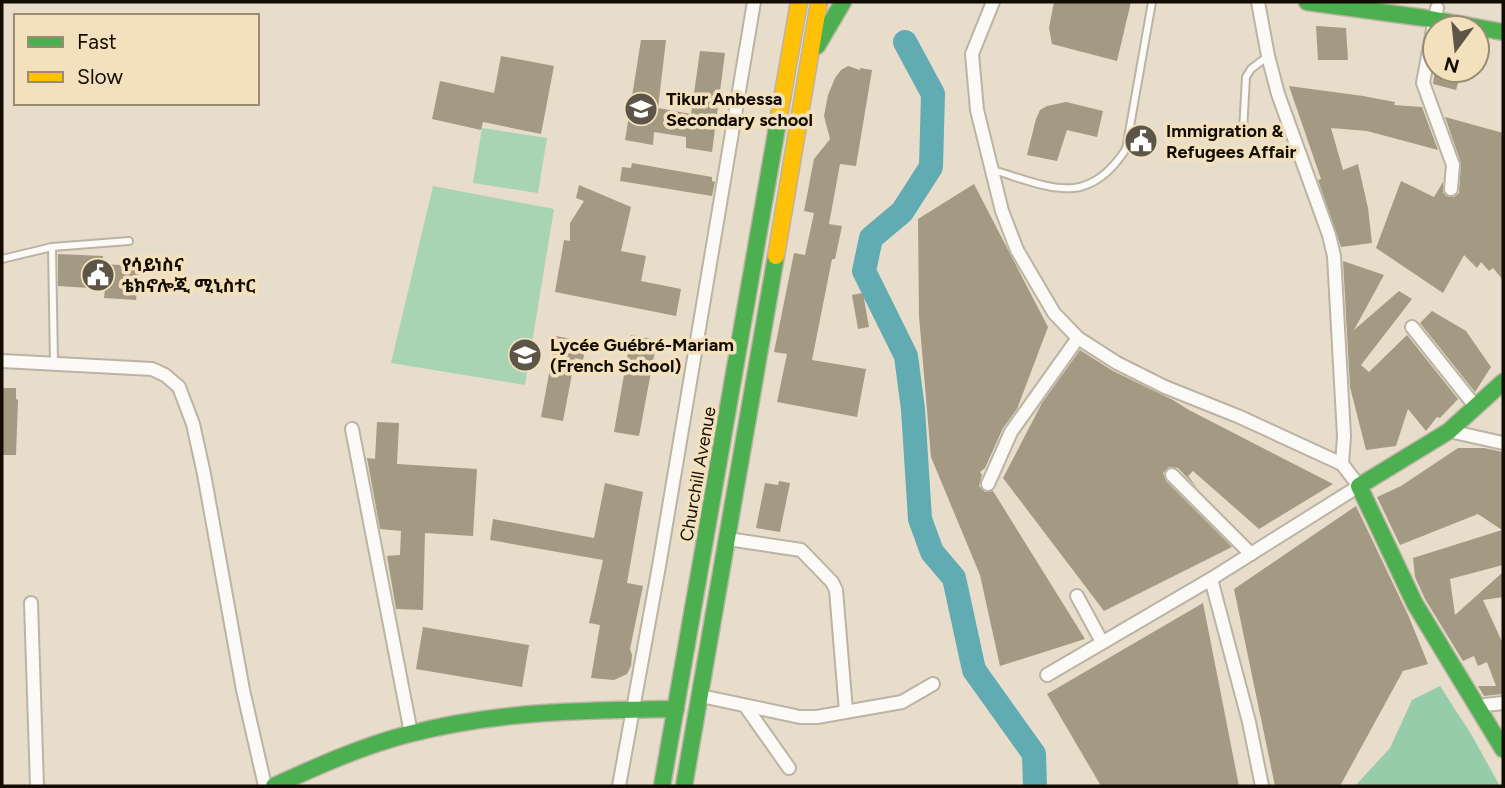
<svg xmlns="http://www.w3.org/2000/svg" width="1505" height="788" viewBox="0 0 1505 788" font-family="Figtree,'Noto Sans Ethiopic',sans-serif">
  <rect width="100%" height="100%" fill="#e7ddca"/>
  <!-- green -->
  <g fill="#a8d4b4">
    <polygon points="482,128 547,138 538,193 473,183"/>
    <polygon points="433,186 554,209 525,385 391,363"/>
  </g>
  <!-- forest -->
  <polygon fill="#97ccaa" points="1440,686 1471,734 1500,786 1355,786 1390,748 1412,700"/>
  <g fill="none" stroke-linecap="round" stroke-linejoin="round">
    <!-- river -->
    <polyline stroke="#61abb2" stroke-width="24" points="905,42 933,94 931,167 902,212 871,238 864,271 906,356 913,409 920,519 932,552 954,578 974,670 1034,754 1035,786"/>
  </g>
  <!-- building -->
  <g fill="#a49982">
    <polygon points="1054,2 1131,2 1117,61 1052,44 1049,28"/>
    <polygon points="1316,26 1346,28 1348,60 1318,60"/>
    <polygon points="641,40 666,40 658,108 691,114 700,51 725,53 712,152 686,148 686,137 654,132 653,145 625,140"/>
    <polygon points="501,56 554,66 541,134 483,122 481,130 432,119 440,81 494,93"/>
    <polygon points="848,66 860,70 860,68 872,70 856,166 840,164 829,224 842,226 835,259 832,259 812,360 866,369 857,417 777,402 787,354 774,352 794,253 805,255 814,213 804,211 814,159 830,139 824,116 828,95 835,78 841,70"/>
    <polygon points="1435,70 1462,70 1456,90 1433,84"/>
    <polygon points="1289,86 1363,96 1395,102 1394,105 1422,107 1438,150 1367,131 1331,128 1343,170 1358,164 1368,208 1372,243 1341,247 1318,180 1321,179"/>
    <polygon points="1066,102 1103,111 1097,137 1067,130 1057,161 1027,155 1036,119 1040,110 1047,106"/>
    <polygon points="1445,117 1503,133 1503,280 1493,268 1489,271 1481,262 1477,268 1464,255 1443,293 1376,248 1401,181 1434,197 1443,182 1443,192 1446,196 1454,197 1459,193 1461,163"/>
    <polygon points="632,163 712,177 712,181 715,182 712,196 620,181 622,167 631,168"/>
    <polygon points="974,184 1048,327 1017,409 1003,428 985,468 980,472 982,475 979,486 985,492 993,491 1085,639 1000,666 980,575 931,457 919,316 918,219"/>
    <polygon points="579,185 631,207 621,251 646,256 641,281 681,289 676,316 555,292 564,240 570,241 570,223 584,201 576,198"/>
    <polygon points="58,254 103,256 102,264 139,266 136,300 104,298 105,289 58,286"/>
    <polygon points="1343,261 1384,275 1354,330 1399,291 1412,299 1361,365 1369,372 1407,335 1458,399 1440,418 1437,417 1426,431 1408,409 1396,446 1366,450 1350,387"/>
    <polygon points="863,293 869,327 858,329 852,295"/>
    <polygon points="1432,311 1466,331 1491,367 1475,392 1420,323"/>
    <polygon points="631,335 657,340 639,436 614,432"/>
    <polygon points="556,336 587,342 583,360 575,358 563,421 541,417"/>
    <polygon points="1080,350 1113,371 1173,400 1189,410 1333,484 1259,529 1193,471 1188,476 1198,489 1178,468 1169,467 1163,473 1166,481 1232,547 1104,611 1003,478 1042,403"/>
    <polygon points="2,388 16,388 16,399 18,400 16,455 2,455"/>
    <polygon points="377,422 399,423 397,464 477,469 473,536 425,533 423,610 396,609 387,556 400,555 401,531 380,529 367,458 375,459"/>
    <polygon points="1458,448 1484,448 1503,452 1503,565 1450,579 1455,615 1503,572 1503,597 1483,600 1503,644 1503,694 1484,696 1478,686 1496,686 1487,662 1478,666 1474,656 1463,661 1425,599 1415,577 1413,558 1502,530 1478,514 1400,545 1377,497 1401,486"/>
    <polygon points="779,481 790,483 780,532 756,528 765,483 778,485"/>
    <polygon points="605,483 643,492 627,583 643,586 630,649 632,655 631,666 627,674 614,680 591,678 600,625 589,623 603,560 490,540 493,519 594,538"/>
    <polygon points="1356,506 1409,617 1428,664 1403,671 1340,786 1275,786 1234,589"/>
    <polygon points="1203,603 1239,786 1101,786 1047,694"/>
    <polygon points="423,627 529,645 522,687 416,669"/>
  </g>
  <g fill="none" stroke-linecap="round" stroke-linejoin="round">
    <defs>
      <g id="lane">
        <polyline points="1243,131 1246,77 1251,69 1268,56"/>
        <path d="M993 170C1050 187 1087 209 1126 149L1152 2"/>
        <polyline points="52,247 54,363"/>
        <polyline points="2,259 52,247 129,241"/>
      </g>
      <g id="street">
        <polyline points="993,2 972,54 977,110 1002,211 1017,250 1054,313 1078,338 1117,363 1165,387 1240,417 1342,464 1359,486 1211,579 1047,675"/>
        <polyline points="1258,2 1268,56 1278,94 1329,235 1334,256 1344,436 1342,464"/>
        <polyline points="1437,8 1423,83 1453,165 1451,189"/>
        <polyline points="1412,327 1475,406"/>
        <polyline points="2,361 152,369 165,375 179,387 193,424 204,474 243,690 265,786"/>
        <polyline points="352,429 411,733"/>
        <polyline points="1449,431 1503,443"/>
        <polyline points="1172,475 1251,554"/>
        <polyline points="988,484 1011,432 1078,338"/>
        <polyline points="728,539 801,550 832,582 836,590 846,711"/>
        <polyline points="1211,579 1249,722 1262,786"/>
        <polyline points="1077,596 1102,642"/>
        <polyline points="31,603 37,786"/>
        <polyline points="701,696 800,717 817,717 902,702 933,684"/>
        <polyline points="746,707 789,768"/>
        <polyline points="1477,709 1485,705 1503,703"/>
        <polyline points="619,786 659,566 754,2"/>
      </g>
      <g id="fast">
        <polyline points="1307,2 1425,18 1503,32"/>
        <polyline points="817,46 843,2"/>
        <polyline points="1503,382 1449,431 1359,486 1415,604 1503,749"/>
        <path d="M274 786C318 766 362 746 409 734 496 711 587 710 676 709"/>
        <polyline points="662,786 779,116"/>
        <polyline points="684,786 776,256"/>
      </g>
      <g id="slow">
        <polyline points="779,116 799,2"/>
        <polyline points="776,256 819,2"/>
      </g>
    </defs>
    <!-- lane casing -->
    <use href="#lane" stroke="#bbb3a4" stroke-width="10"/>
    <!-- street casing -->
    <use href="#street" stroke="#bbb3a4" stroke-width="16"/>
    <!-- fast casing -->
    <use href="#fast" stroke="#bbb3a4" stroke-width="19"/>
    <!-- slow casing -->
    <use href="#slow" stroke="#bbb3a4" stroke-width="19"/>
    <!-- lane -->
    <use href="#lane" stroke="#fbfaf7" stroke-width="6"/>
    <!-- street -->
    <use href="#street" stroke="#fbfaf7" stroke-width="12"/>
    <!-- fast -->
    <use href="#fast" stroke="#4caf50" stroke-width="16"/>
    <!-- slow -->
    <use href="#slow" stroke="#ffc107" stroke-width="16"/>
  </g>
  <!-- icons -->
  <defs>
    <symbol id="school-disc" viewBox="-11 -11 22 22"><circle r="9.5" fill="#5d5548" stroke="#f3e1be"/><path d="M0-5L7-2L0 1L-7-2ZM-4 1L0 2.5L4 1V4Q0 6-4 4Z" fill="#fff"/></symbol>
    <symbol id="civic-disc" viewBox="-11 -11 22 22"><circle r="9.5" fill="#5d5548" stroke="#f3e1be"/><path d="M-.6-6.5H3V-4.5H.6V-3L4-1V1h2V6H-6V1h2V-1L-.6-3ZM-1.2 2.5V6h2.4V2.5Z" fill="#fff"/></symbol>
  </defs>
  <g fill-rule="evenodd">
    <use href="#school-disc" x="622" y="90" width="38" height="38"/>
    <use href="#civic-disc" x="1122" y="122" width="38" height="38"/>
    <use href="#civic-disc" x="79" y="256" width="38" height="38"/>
    <use href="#school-disc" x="506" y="336" width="38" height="38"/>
  </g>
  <g text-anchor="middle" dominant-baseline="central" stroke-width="7" stroke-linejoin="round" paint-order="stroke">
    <!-- poi labels -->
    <g font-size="18" font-weight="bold" fill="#120c02" stroke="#f3e1be" text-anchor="start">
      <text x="666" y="99">Tikur Anbessa<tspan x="666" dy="21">Secondary school</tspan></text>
      <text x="1166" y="131">Immigration &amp;<tspan x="1166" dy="21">Refugees Affair</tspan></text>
      <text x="122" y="265">የሳይነስና<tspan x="122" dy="21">ቴክኖሎጂ ሚኒስተር</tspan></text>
      <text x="550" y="345">Lycée Guébré-Mariam<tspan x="550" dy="21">(French School)</tspan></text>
    </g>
    <!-- street labels -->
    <g font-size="18" fill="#120c02" stroke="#f3e1be">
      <text transform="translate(698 474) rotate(-80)">Churchill Avenue</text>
    </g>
  </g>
  <!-- border -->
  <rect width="1505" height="788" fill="none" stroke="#120c02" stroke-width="7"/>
  <!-- legend -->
  <rect x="14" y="14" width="245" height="91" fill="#f3e1be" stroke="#998c73" stroke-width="2"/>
  <rect x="28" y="37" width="35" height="10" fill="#4caf50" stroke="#998c73" stroke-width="2"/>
  <text x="77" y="49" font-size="21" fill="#120c02">Fast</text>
  <rect x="28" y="72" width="35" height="10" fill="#ffc107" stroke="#998c73" stroke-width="2"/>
  <text x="77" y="84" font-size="21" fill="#120c02">Slow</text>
  <!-- north arrow -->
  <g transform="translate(1456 49) rotate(195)"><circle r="33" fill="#f3e1be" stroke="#998c73" stroke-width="2"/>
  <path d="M0-5L12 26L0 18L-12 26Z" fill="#5d5548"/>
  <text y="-10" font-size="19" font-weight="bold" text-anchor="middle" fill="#120c02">N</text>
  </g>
</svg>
